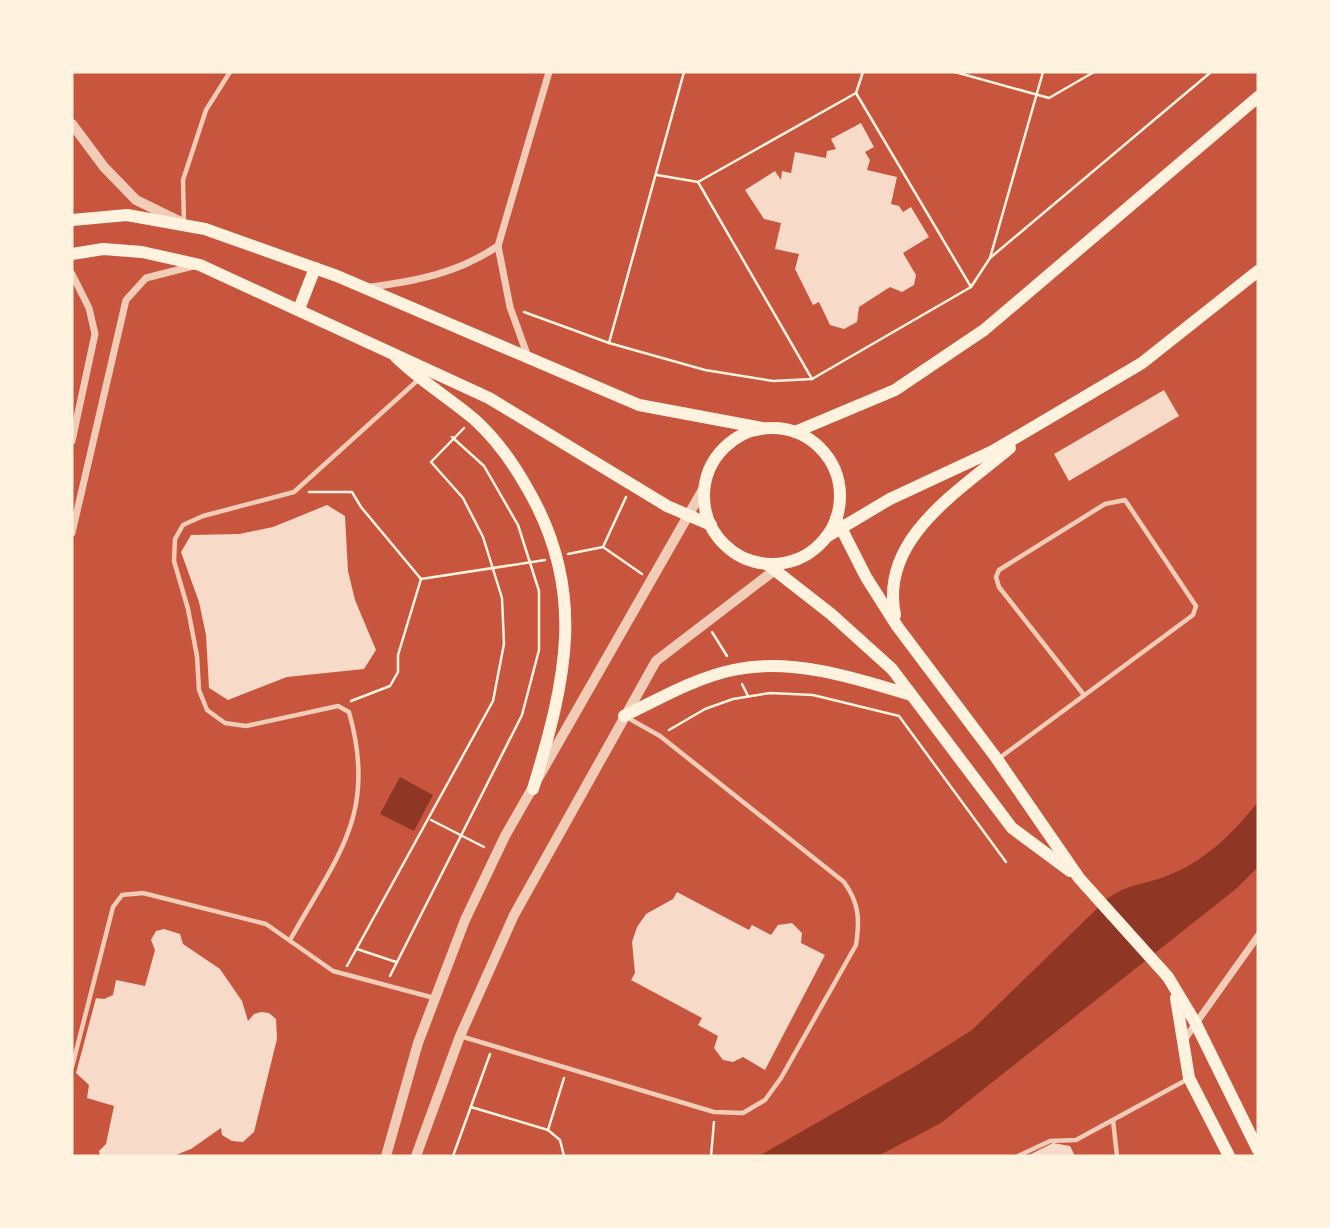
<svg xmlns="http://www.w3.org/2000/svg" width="1330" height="1228" viewBox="0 0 1330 1228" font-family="Signika,sans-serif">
  <rect width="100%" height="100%" fill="#c8553d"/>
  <!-- water -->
  <g fill="#8f3625">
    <polygon points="400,777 433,795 414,831 380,814"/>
    <path d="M1258 802V867L1237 888 941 1123 878 1156H759L909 1070 972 1030 1108 898C1126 885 1144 884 1164 877 1205 862 1232 834 1258 802Z"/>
  </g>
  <!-- building -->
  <g fill="#f7dbc8">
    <polygon points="861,123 874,147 865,152 870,160 867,170 897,177 891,204 899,206 903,212 911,207 929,237 903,253 916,275 914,285 902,292 890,287 859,307 857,322 844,329 830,325 819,302 813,305 795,269 799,254 775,249 781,223 764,219 745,190 775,171 781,180 782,171 791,173 795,152 826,158 827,151 836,149 831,139"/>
    <polygon points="1164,390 1179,416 1069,481 1054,454"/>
    <polygon points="327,505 345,516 348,571 355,600 376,650 364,669 287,677 228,700 209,688 206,635 199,602 181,552 191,535 239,534 273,527"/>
    <polygon points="677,892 749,930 752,925 771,935 778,925 792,923 802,933 801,943 825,955 765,1070 743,1057 733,1062 723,1060 714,1048 718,1036 698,1025 702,1018 631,980 635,973 632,942 637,927 646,914 673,899"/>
    <polygon points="164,929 180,934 183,944 220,969 242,1001 248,1021 254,1014 261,1012 269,1013 276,1019 277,1039 254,1132 243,1142 232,1141 222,1135 221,1128 191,1149 173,1156 100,1156 99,1151 106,1144 114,1106 87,1098 89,1085 76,1073 96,998 104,999 113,995 116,980 145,986 155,950 151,940 156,931"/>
    <polygon points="1053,1143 1070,1146 1075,1156 1027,1156"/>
  </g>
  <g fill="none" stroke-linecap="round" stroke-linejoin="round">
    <!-- path -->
    <g stroke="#fff3e0" stroke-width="2.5">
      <polyline points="955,72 1049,98 1094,72"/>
      <polyline points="856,93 863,72"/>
      <polyline points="657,175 698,182"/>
      <polyline points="990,258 1043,72"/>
      <polyline points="524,312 609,343 705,370 773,381 812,379 971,287 990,258 1211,72"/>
      <polyline points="609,343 684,72"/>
      <polyline points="812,379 698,182 856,93 971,287"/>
      <polyline points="309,492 352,492 361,507 421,579"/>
      <polyline points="626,497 603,547 642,574"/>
      <polyline points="568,554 603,547"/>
      <polyline points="421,579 545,560"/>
      <polyline points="712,632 727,656"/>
      <polyline points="742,684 748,696"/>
      <polyline points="351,701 390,686 398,672 398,655 421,579"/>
      <polyline points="669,730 705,709 733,699 770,693 813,695 899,716 1006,862"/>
      <polyline points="431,820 484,847"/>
      <polyline points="357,949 396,962"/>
      <polyline points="347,966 493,701 504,644 502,598 483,537 463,498 431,462 464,428"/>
      <polyline points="390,976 522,715 539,650 539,591 518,525 484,466 452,437"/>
      <polyline points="471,1107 548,1130"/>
      <polyline points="453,1156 490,1054"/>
      <polyline points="564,1156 560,1140 548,1130 564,1078"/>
      <polyline points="711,1156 714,1122"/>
    </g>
    <!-- service -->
    <g stroke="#f1ccb7" stroke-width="4.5">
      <polyline points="184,223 183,180 206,110 230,72"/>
      <polyline points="998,759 1193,615 1196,606 1125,500 1105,504 999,570 996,577 999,587 1084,695"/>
      <path d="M290 940C337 856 378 814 349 712L338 706 246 726 225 723 207 710 199 690 197 656 188 609 174 561 175 539 183 525 203 516 294 492 418 380"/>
      <path d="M460 1036 714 1112 743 1113 765 1100 781 1078 856 945C860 919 859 903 844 882L660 736 628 718"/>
      <polyline points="72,1067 113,907 122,895 143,893 266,924 333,971 434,998"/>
      <polyline points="1113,1120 1117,1156"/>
      <polyline points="1018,1156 1050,1141 1076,1140 1188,1079"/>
    </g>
    <!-- minor -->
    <g stroke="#f1ccb7" stroke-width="7">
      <polyline points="72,274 89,308 95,334 72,441"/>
      <path d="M370 287C417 281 458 273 498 246"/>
      <polyline points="528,357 510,307 498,246 549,72"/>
      <polyline points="72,533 126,300 146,278 193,266"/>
      <polyline points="1184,1040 1258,936"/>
    </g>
    <!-- tertiary -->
    <g stroke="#f1ccb7" stroke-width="10">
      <polyline points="72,124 104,167 136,200 181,222"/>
      <polyline points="386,1156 418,1043 465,920 505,836 705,486"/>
      <polyline points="416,1156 460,1036 514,915 656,661 784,563"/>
    </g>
    <!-- secondary -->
    <g stroke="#fff3e0" stroke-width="12">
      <polyline points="72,220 127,215 205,229 337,276 639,405 762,428"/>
      <polyline points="72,254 103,249 142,252 200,265 489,398 667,506 711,525"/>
      <polyline points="299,309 315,268"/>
      <path d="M395 356C419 380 448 397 474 419 494 437 513 463 526 486 588 590 566 680 533 789"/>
    </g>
    <!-- primary -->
    <g stroke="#fff3e0" stroke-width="12">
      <circle cx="772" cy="496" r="68"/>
      <polyline points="795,432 895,390 984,330 1258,97"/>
      <polyline points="836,518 866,577 897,626 997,759 1079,878 1168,977 1195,1022 1258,1150"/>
      <polyline points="826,537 890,499 993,451 1142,363 1258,271"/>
      <polyline points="767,564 831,614 892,669 1012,828 1070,871"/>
      <path d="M895 615C879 539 959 491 1010 448"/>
      <path d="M624 716C659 699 695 678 733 670 791 657 856 678 911 695"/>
      <polyline points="1176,998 1189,1078 1229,1156"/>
    </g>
  </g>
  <!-- border -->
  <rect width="1330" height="1228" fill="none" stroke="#fff3e0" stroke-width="147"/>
</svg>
